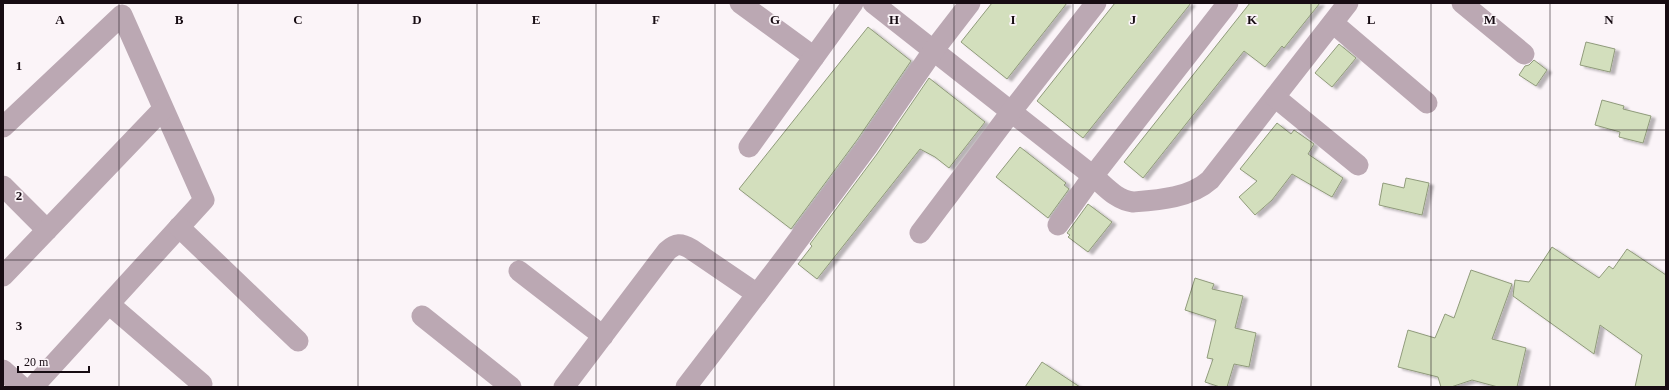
<svg xmlns="http://www.w3.org/2000/svg" width="1669" height="390" viewBox="0 0 1669 390" font-family="'Times New Roman',serif">
  <defs>
    <filter id="shadow"><feDropShadow dx="4.5" dy="2.5" stdDeviation="1" flood-color="#0004"/></filter>
  </defs>
  <rect width="100%" height="100%" fill="#fbf4f8"/>
  <!-- building -->
  <g fill="#d3dfbd" stroke="#909b7b" filter="url(#shadow)">
    <polygon points="992,3 1067,3 1007,79 961,42"/>
    <polygon points="1115,3 1191,3 1083,138 1037,101"/>
    <polygon points="1250,3 1320,3 1284,48 1282,46 1265,67 1244,51 1143,178 1124,162"/>
    <polygon points="868,27 911,61 857,140 791,229 739,189"/>
    <polygon points="1586,42 1615,49 1610,72 1580,65"/>
    <polygon points="1339,44 1356,58 1332,87 1315,73"/>
    <polygon points="1534,60 1547,70 1536,86 1519,75 1525,66 1529,65"/>
    <polygon points="929,78 985,122 949,168 935,157 920,149 817,279 798,264 812,246 810,244 877,154"/>
    <polygon points="1602,100 1624,106 1623,109 1651,116 1643,143 1619,137 1620,132 1595,125"/>
    <polygon points="1277,123 1291,134 1294,130 1314,144 1308,154 1343,178 1332,197 1292,174 1272,200 1255,215 1239,197 1257,181 1240,169"/>
    <polygon points="1020,147 1066,183 1064,185 1069,189 1048,218 996,177"/>
    <polygon points="1406,178 1429,183 1422,215 1379,205 1383,183 1404,188"/>
    <polygon points="1088,204 1112,222 1088,252 1068,237 1070,235 1067,233"/>
    <polygon points="1552,247 1599,278 1609,266 1613,269 1627,249 1666,275 1666,387 1635,387 1642,355 1600,325 1594,354 1513,296 1515,280 1529,282"/>
    <polygon points="1471,270 1512,284 1492,339 1526,348 1517,387 1498,387 1472,380 1451,387 1441,387 1438,377 1398,367 1408,330 1435,338 1445,314 1454,318"/>
    <polygon points="1195,278 1214,284 1212,289 1243,296 1235,328 1256,333 1249,367 1234,364 1227,387 1220,387 1205,382 1213,359 1207,358 1216,320 1185,310"/>
    <polygon points="1042,362 1080,387 1025,387"/>
  </g>
  <g fill="none" stroke-linecap="round" stroke-linejoin="round">
    <!-- minor -->
    <g stroke="#bba8b3" stroke-width="21">
      <polyline points="740,3 814,57"/>
      <path d="M873 3 1093 176C1105 186 1116 200 1133 202 1159 200 1190 198 1210 180L1348 3"/>
      <polyline points="1462,3 1524,54"/>
      <polyline points="1333,23 1427,103"/>
      <polyline points="1275,97 1358,165"/>
      <polyline points="3,127 122,15 204,200 33,387"/>
      <polyline points="749,147 853,3"/>
      <polyline points="3,186 47,230"/>
      <polyline points="1058,225 1093,176 1228,3"/>
      <polyline points="179,227 298,341"/>
      <polyline points="920,233 1011,112 1096,3"/>
      <polyline points="519,271 603,336"/>
      <polyline points="3,276 163,109"/>
      <polyline points="109,304 202,384"/>
      <polyline points="422,316 511,387"/>
      <polyline points="3,370 22,387"/>
      <path d="M564 387 667 251C676 243 681 243 691 249L757 294"/>
      <polyline points="686,387 787,255 867,147 933,51 970,3"/>
    </g>
  </g>
  <!-- grid -->
  <path fill="none" stroke="#170c13" stroke-width="1" stroke-opacity="0.55" d="M119 3V387M238 3V387M358 3V387M477 3V387M596 3V387M715 3V387M834 3V387M954 3V387M1073 3V387M1192 3V387M1311 3V387M1431 3V387M1550 3V387M3 130H1666M3 260H1666"/>
  <g font-size="13" text-anchor="middle" font-weight="bold" fill="#170c13" stroke="#fbf4f8" stroke-width="3.5" stroke-linejoin="round" paint-order="stroke">
    <text x="60" y="24">A</text>
    <text x="179" y="24">B</text>
    <text x="298" y="24">C</text>
    <text x="417" y="24">D</text>
    <text x="536" y="24">E</text>
    <text x="656" y="24">F</text>
    <text x="775" y="24">G</text>
    <text x="894" y="24">H</text>
    <text x="1013" y="24">I</text>
    <text x="1133" y="24">J</text>
    <text x="1252" y="24">K</text>
    <text x="1371" y="24">L</text>
    <text x="1490" y="24">M</text>
    <text x="1609" y="24">N</text>
    <text x="19" y="70">1</text>
    <text x="19" y="200">2</text>
    <text x="19" y="330">3</text>
  </g>
  <!-- border -->
  <rect width="1669" height="390" fill="none" stroke="#170c13" stroke-width="8"/>
  <!-- scale -->
  <path d="M18 366v6h71v-6" fill="none" stroke="#170c13" stroke-width="2"/>
  <text x="24" y="366" font-size="12" fill="#170c13" stroke="#fbf4f8" stroke-width="3" paint-order="stroke">20 m</text>
</svg>
